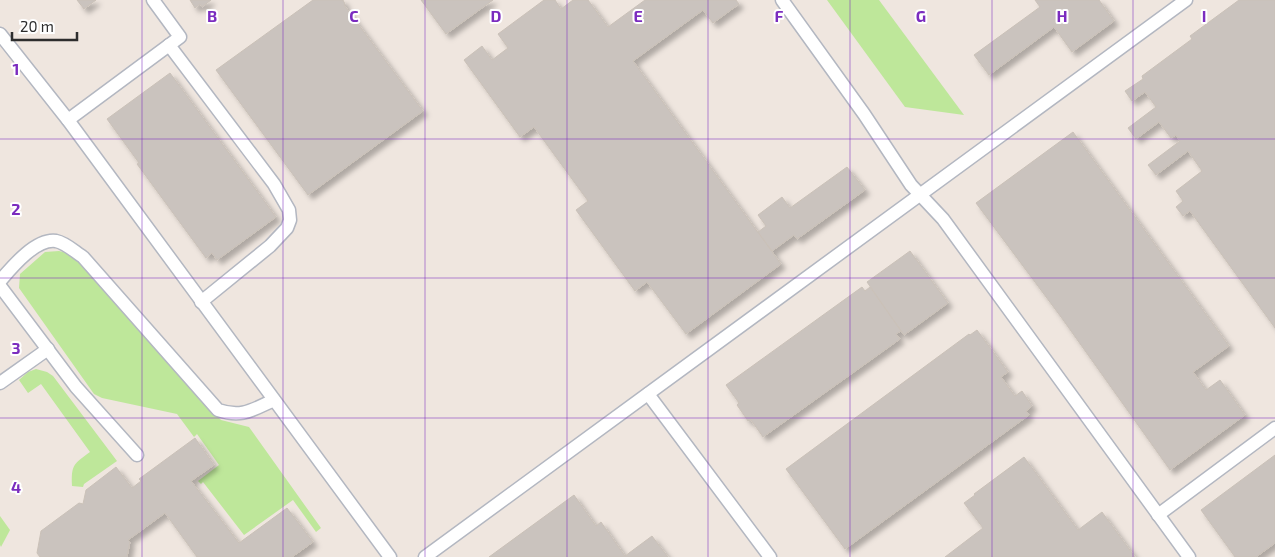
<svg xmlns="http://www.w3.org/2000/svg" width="1275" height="557" viewBox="0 0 1275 557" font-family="'Exo 2',sans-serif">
  <defs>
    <filter id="shadow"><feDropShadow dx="4.5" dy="4.5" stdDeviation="2.5" flood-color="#0004"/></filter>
  </defs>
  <rect width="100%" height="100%" fill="#efe6df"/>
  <!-- green -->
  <g fill="#bee79a">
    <polygon points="827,0 879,0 964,115 905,107"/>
    <polygon points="59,251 67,253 81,264 221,420 249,427 321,528 316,532 293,500 244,535 203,482 201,484 198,481 219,465 197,434 194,437 177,414 102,398 94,394 19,288 20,274 45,252"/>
    <path d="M36 369 47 372 53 376 117 461 84 484 83 487 72 486C71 464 74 464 90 452L41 384 28 393 19 380 28 372Z"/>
    <polygon points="0,516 10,530 1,547 0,545"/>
  </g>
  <!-- building -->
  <g fill="#cac3be" stroke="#cac1b8" filter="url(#shadow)">
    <polygon points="77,0 96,0 84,9"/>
    <polygon points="190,0 211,0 202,7 200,4 195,8"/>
    <polygon points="313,0 343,0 345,4 344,5 423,111 308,195 216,70"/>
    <polygon points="421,0 493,0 446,34"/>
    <polygon points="544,0 555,0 561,9 573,0 588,0 608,27 645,0 736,0 739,4 713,23 703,10 633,61 781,264 686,334 647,282 635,291 576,210 588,201 534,127 520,137 464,60 482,46 492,60 508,48 498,34"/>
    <polygon points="1035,0 1099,0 1114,21 1072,52 1054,27 989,75 974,55 1040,7"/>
    <polygon points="1239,0 1275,0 1275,328 1190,211 1183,216 1176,207 1183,201 1176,191 1202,171 1188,151 1156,175 1148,165 1180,141 1176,135 1171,138 1159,122 1136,139 1128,128 1156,107 1145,92 1132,101 1125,91 1143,79 1142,76 1192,39 1190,36"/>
    <polygon points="170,73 276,217 217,260 212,253 206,258 137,164 139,163 107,119"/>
    <polygon points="1073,132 1229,346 1193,372 1206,390 1220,380 1245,415 1170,470 1061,317 976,203"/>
    <polygon points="847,167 865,190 797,239 794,235 772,251 758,232 766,226 758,215 782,197 790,208"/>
    <polygon points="910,251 948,303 904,335 867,282"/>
    <polygon points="862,287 865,291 870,287 901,331 896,334 900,339 763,437 751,420 748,421 737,405 739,403 726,385"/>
    <polygon points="977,330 1008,372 1001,377 1015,396 1022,391 1032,406 1026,411 1029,415 845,549 786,469 969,334 970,335"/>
    <polygon points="195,438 214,465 191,481 239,543 287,508 313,542 292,557 197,557 165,513 128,540 130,542 127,557 40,557 37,553 41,531 79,503 83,504 86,490 116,467 132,488 141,481 139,479"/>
    <polygon points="1275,455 1275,543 1256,557 1235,557 1201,510"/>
    <polygon points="1024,457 1078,530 1102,512 1135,557 945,557 983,528 964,503 975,495 974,494"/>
    <polygon points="574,495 596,526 601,522 625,556 652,536 668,557 489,557"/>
  </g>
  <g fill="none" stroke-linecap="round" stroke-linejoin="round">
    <defs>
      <g id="lane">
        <polyline points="782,0 864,114 911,185 943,219 1189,557"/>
        <polyline points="0,34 68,120 390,557"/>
        <polyline points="169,45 274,184 289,210 290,220 287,228 270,246 201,302"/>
        <polyline points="68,120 180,37 153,0"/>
        <path d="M0 281C12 267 36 238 56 241 66 243 75 252 83 257L218 410C242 418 252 410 274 400"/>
        <polyline points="0,286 76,387 137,455"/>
        <polyline points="0,383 48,349"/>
        <polyline points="648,394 770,557"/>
        <polyline points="1158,515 1275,428"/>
        <polyline points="425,557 1186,0"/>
      </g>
    </defs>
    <!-- lane casing -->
    <use href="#lane" stroke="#b3b7c1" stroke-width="15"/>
    <!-- lane -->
    <use href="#lane" stroke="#fff" stroke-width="12"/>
  </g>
  <!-- grid -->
  <path fill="none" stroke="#7b2cbf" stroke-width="1" stroke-opacity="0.55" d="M142 0V557M283 0V557M425 0V557M567 0V557M708 0V557M850 0V557M992 0V557M1133 0V557M0 139H1275M0 278H1275M0 418H1275"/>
  <g font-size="16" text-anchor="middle" font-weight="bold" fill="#7b2cbf" stroke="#fff" stroke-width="4" stroke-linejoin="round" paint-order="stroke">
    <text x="212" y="22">B</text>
    <text x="354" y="22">C</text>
    <text x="496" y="22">D</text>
    <text x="638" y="22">E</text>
    <text x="779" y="22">F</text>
    <text x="921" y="22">G</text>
    <text x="1062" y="22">H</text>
    <text x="1204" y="22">I</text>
    <text x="16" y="75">1</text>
    <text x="16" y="215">2</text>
    <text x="16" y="354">3</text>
    <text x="16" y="493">4</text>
  </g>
  <!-- scale -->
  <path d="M12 32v8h65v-8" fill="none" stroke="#2d2d2d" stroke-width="2.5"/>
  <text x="20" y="32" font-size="15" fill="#2d2d2d" stroke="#ffffff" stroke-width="4" paint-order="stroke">20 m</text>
</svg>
